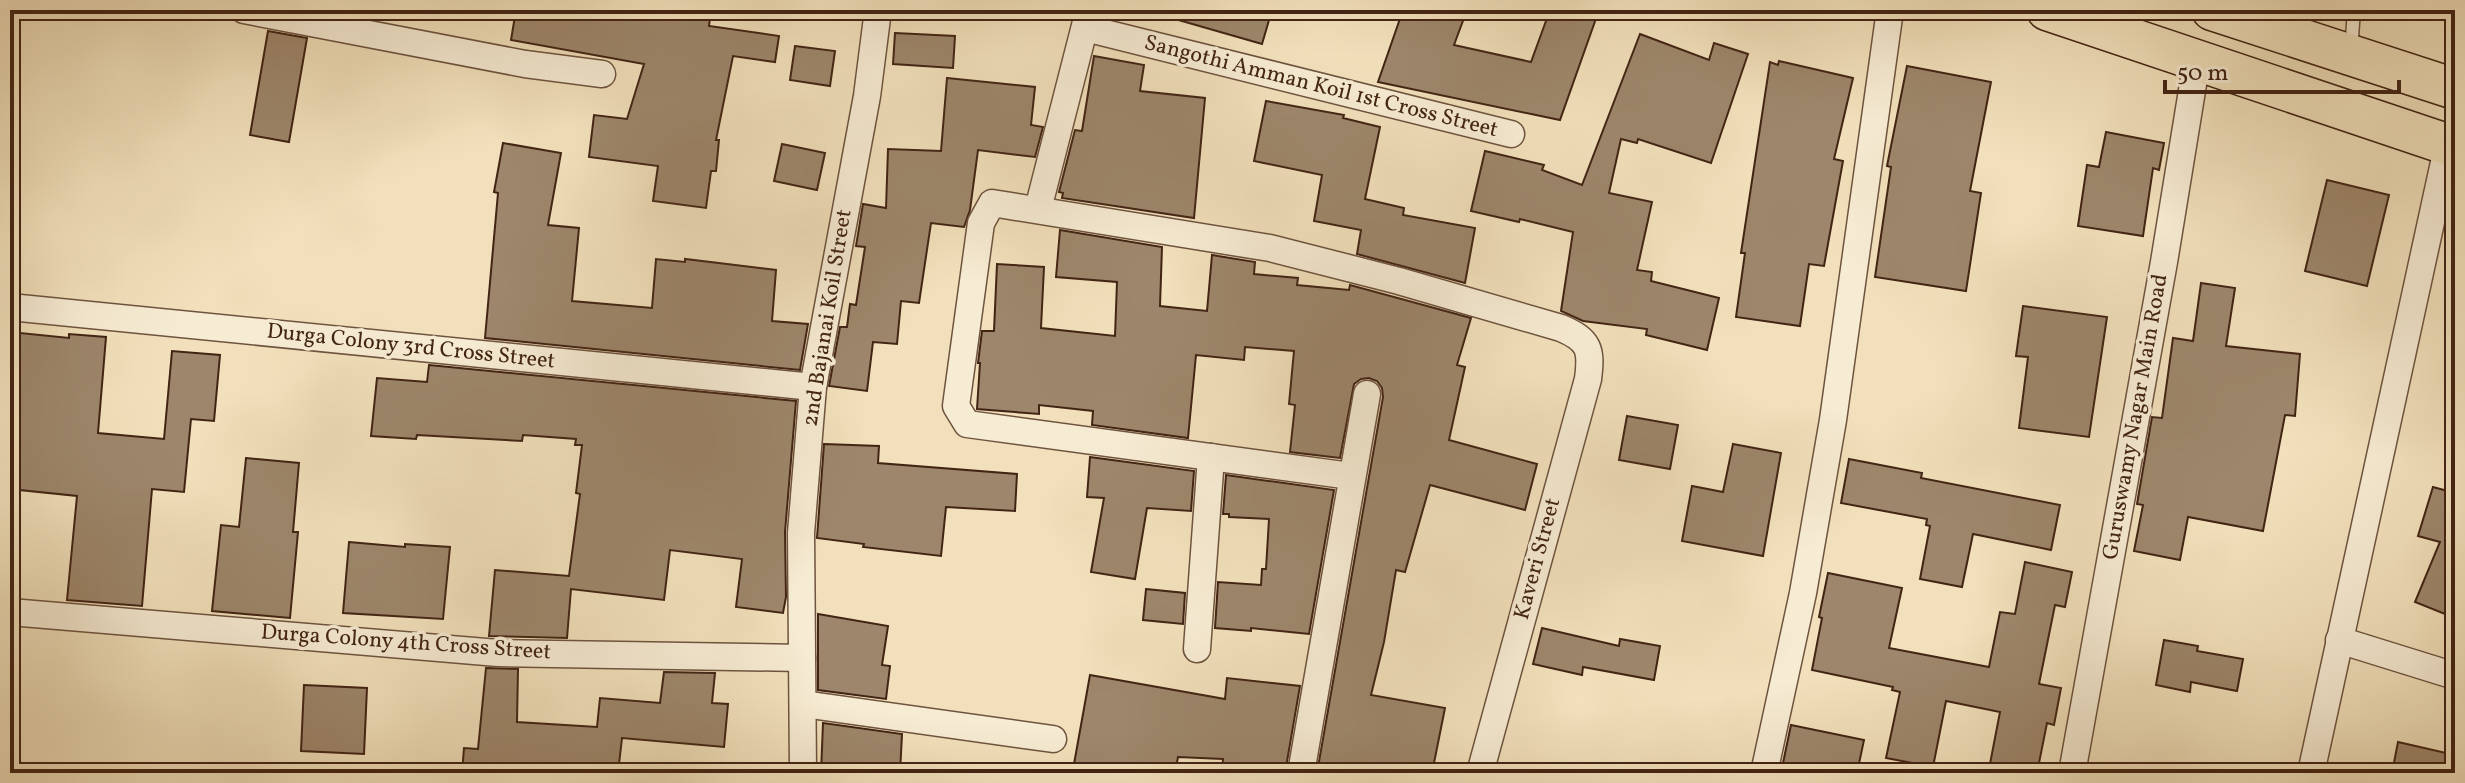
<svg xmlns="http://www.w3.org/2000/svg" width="2465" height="783" viewBox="0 0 2465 783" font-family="Vollkorn,serif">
  <rect width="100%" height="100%" fill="#f1e0bb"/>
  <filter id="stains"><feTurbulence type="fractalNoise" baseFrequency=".0025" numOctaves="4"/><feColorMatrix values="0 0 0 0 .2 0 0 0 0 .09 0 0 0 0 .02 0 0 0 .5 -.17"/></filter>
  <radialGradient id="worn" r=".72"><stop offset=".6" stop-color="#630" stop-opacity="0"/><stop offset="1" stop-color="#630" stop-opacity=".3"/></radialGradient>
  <!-- building -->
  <g fill="#9d866b" stroke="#422414" stroke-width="2">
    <polygon points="516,10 625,10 675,16 676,10 711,10 709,26 779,36 775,62 733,56 716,140 719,140 716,171 711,171 706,208 653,201 658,166 589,157 594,115 627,119 644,64 511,40"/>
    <polygon points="1169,10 1272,10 1262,44 1168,17"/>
    <polygon points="1403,10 1467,10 1454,45 1531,62 1550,10 1599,10 1560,120 1378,82"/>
    <polygon points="268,31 307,38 289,142 250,135"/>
    <polygon points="895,33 955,36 953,68 893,64"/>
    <polygon points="1640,34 1709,60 1714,43 1748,54 1711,163 1638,139 1637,143 1621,139 1609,193 1652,202 1637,270 1652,272 1651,281 1719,298 1707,350 1646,335 1647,329 1583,321 1561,311 1573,232 1520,219 1519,222 1471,211 1485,151 1544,165 1542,170 1582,185"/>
    <polygon points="795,46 835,51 830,86 790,80"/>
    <polygon points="1094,56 1144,65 1140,91 1205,98 1194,218 1062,198 1063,193 1059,192 1075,130 1082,131"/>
    <polygon points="1779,61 1853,78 1834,159 1843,161 1824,266 1809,264 1800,326 1736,317 1745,253 1741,253 1770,62 1778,65"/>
    <polygon points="1907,66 1991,82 1970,191 1981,193 1966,291 1875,277 1891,167 1887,166"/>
    <polygon points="947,78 1035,87 1031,125 1043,127 1035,157 978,150 970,210 964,227 931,223 919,303 901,301 897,344 873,342 867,391 829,386 840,327 847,327 850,304 856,305 865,247 856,246 863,204 886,208 888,149 941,151"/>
    <polygon points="1266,101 1344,115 1343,118 1380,127 1365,199 1404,208 1403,215 1475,228 1465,283 1357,254 1361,230 1314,221 1322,175 1254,161"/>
    <polygon points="2106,132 2164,143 2159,170 2153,168 2143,236 2078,226 2087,165 2099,167"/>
    <polygon points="503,143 561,153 548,225 579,228 572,301 652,308 656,259 685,262 685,259 776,270 772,321 808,324 800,370 485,338 498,193 494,192"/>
    <polygon points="782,144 825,153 817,190 774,181"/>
    <polygon points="2327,180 2389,195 2367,286 2305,271"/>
    <polygon points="1060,230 1162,247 1160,306 1207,311 1212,255 1255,262 1254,274 1298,278 1297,285 1349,290 1350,285 1471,318 1457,365 1465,367 1449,440 1537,464 1525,510 1430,485 1405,572 1396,570 1384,642 1371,695 1445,708 1432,773 1317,773 1383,397 1382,388 1377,381 1369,378 1361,379 1354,384 1340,458 1290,452 1295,405 1289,404 1294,351 1245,347 1244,360 1196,355 1188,438 1092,425 1093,411 1039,405 1039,414 977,409 980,363 978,363 982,331 994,331 997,264 1044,267 1041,328 1115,336 1117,282 1056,277"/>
    <polygon points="2201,283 2235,288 2226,346 2300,354 2295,416 2285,415 2263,531 2188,517 2180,560 2134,551 2143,505 2137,504 2152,417 2162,418 2173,338 2193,341"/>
    <polygon points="2023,306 2107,317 2089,437 2019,428 2028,357 2016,356"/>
    <polygon points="10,332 69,338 69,334 106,337 98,433 164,439 172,351 220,355 214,421 191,419 184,492 152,489 142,606 67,600 77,496 10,489 19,390 10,390"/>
    <polygon points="429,365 796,401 785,532 786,597 783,613 736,607 742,559 670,550 664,600 571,589 567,638 489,636 495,570 569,576 580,494 576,493 582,445 575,445 576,439 523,435 522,441 417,435 416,439 371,436 377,378 427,382"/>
    <polygon points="1627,416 1678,425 1670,469 1619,460"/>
    <polygon points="824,444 879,446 878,463 1017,474 1015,511 946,507 941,556 863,547 864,544 817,538"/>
    <polygon points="1733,444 1781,453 1763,556 1682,541 1692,486 1723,492"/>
    <polygon points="1090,457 1194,471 1191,511 1147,508 1135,579 1091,572 1104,498 1087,497"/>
    <polygon points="246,458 299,463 293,532 298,532 290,618 212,611 221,525 239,527"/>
    <polygon points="1849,459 1922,473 1921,478 2060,505 2051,550 1973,534 1962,587 1920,579 1930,526 1926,525 1927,519 1841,503"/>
    <polygon points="1226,475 1334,490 1309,634 1251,628 1251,631 1215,628 1218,582 1261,585 1262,569 1266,569 1269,519 1229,517 1229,514 1223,514"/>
    <polygon points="2433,487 2455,493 2455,618 2415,602 2440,542 2418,536"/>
    <polygon points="349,542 405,547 405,544 450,547 443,619 343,613"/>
    <polygon points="2025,562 2072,572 2065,607 2055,605 2039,684 2061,688 2054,725 2047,723 2037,773 2008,773 1989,769 2000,712 1951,702 1946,701 1933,767 1886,758 1900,692 1892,690 1893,687 1812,670 1822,618 1819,617 1828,573 1902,588 1889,648 1989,667 2000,612 2015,614"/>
    <polygon points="1146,589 1185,593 1183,624 1143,620"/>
    <polygon points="818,614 888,626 882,665 890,666 886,699 818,690"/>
    <polygon points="1542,628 1619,646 1620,639 1660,646 1654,680 1583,667 1582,675 1533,664"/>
    <polygon points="2164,640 2198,646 2197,651 2243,659 2237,691 2191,682 2190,692 2156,685"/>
    <polygon points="486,668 518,669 517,722 597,727 600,698 660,703 664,672 715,673 712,703 728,704 724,747 622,738 618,773 462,773 464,748 478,749"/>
    <polygon points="1090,675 1225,699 1227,678 1300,686 1285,773 1222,773 1223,759 1178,757 1175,773 1124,773 1074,764"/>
    <polygon points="304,685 367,688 364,754 301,751"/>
    <polygon points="823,723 902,734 900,773 821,773"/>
    <polygon points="1791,725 1864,740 1857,773 1835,773 1783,763"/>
    <polygon points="2398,742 2455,755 2455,773 2392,773"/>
  </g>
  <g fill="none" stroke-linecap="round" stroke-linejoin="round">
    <defs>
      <polyline id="service" points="2351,51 2354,10"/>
      <g id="minor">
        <polyline points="244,10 525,64 602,74"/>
        <polyline points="1085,28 1511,134"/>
        <polyline points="1038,209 1089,10"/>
        <polyline points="10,307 813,387"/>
        <path d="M1351 476 967 424 956 406 981 223 992 203 1270 248 1399 281 1561 328C1589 340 1592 349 1588 379L1480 773"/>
        <polyline points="10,612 498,653 802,658"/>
        <polyline points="2339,640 2455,676"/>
        <polyline points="1197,649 1211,457"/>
        <polyline points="803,704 1053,739"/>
        <polyline points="803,773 801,533 813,387 867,96 878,10"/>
        <polyline points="1301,773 1367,394"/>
        <polyline points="1764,773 1803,593 1833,420 1890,10"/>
        <polyline points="2072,773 2164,262 2197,60"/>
        <polyline points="2311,773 2448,144"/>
      </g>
      <g id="primary">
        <polyline points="2047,10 2455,147"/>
        <polyline points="2212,10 2455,89"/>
      </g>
    </defs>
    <!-- service casing -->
    <use href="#service" stroke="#6e533e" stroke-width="15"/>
    <!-- minor casing -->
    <use href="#minor" stroke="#6e533e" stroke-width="29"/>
    <!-- primary casing -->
    <use href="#primary" stroke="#422414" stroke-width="43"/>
    <!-- service -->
    <use href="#service" stroke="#f6ebd3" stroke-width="12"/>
    <!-- minor -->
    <use href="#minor" stroke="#f6ebd3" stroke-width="26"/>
    <!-- primary -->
    <use href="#primary" stroke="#f1e0bb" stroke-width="40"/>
  </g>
  <g text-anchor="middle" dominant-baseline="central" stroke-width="7" stroke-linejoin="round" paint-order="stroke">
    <!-- street labels -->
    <g font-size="22" fill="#422414" stroke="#f6ebd3">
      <text transform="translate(1321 87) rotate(14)">Sangothi Amman Koil 1st Cross Street</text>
      <text transform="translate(828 318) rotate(-81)">2nd Bajanai Koil Street</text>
      <text transform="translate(411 347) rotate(6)">Durga Colony 3rd Cross Street</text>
      <text transform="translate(2136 417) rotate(-80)">Guruswamy Nagar Main Road</text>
      <text transform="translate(1538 559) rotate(-75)">Kaveri Street</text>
      <text transform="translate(406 643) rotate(4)">Durga Colony 4th Cross Street</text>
    </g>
  </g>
  <!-- margin -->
  <rect width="2465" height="783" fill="none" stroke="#f1e0bb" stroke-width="40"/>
  <rect x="12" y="12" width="2441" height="759" fill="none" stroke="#422414" stroke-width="4"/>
  <rect x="20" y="20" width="2425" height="743" fill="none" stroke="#422414" stroke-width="2"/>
  <!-- scale -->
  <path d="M2165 80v12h234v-12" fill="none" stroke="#422414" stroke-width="4"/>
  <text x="2177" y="80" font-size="24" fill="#422414" stroke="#f6ebd3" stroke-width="6" paint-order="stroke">50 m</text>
  <rect width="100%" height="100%" filter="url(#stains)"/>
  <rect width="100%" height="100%" fill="url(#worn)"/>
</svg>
